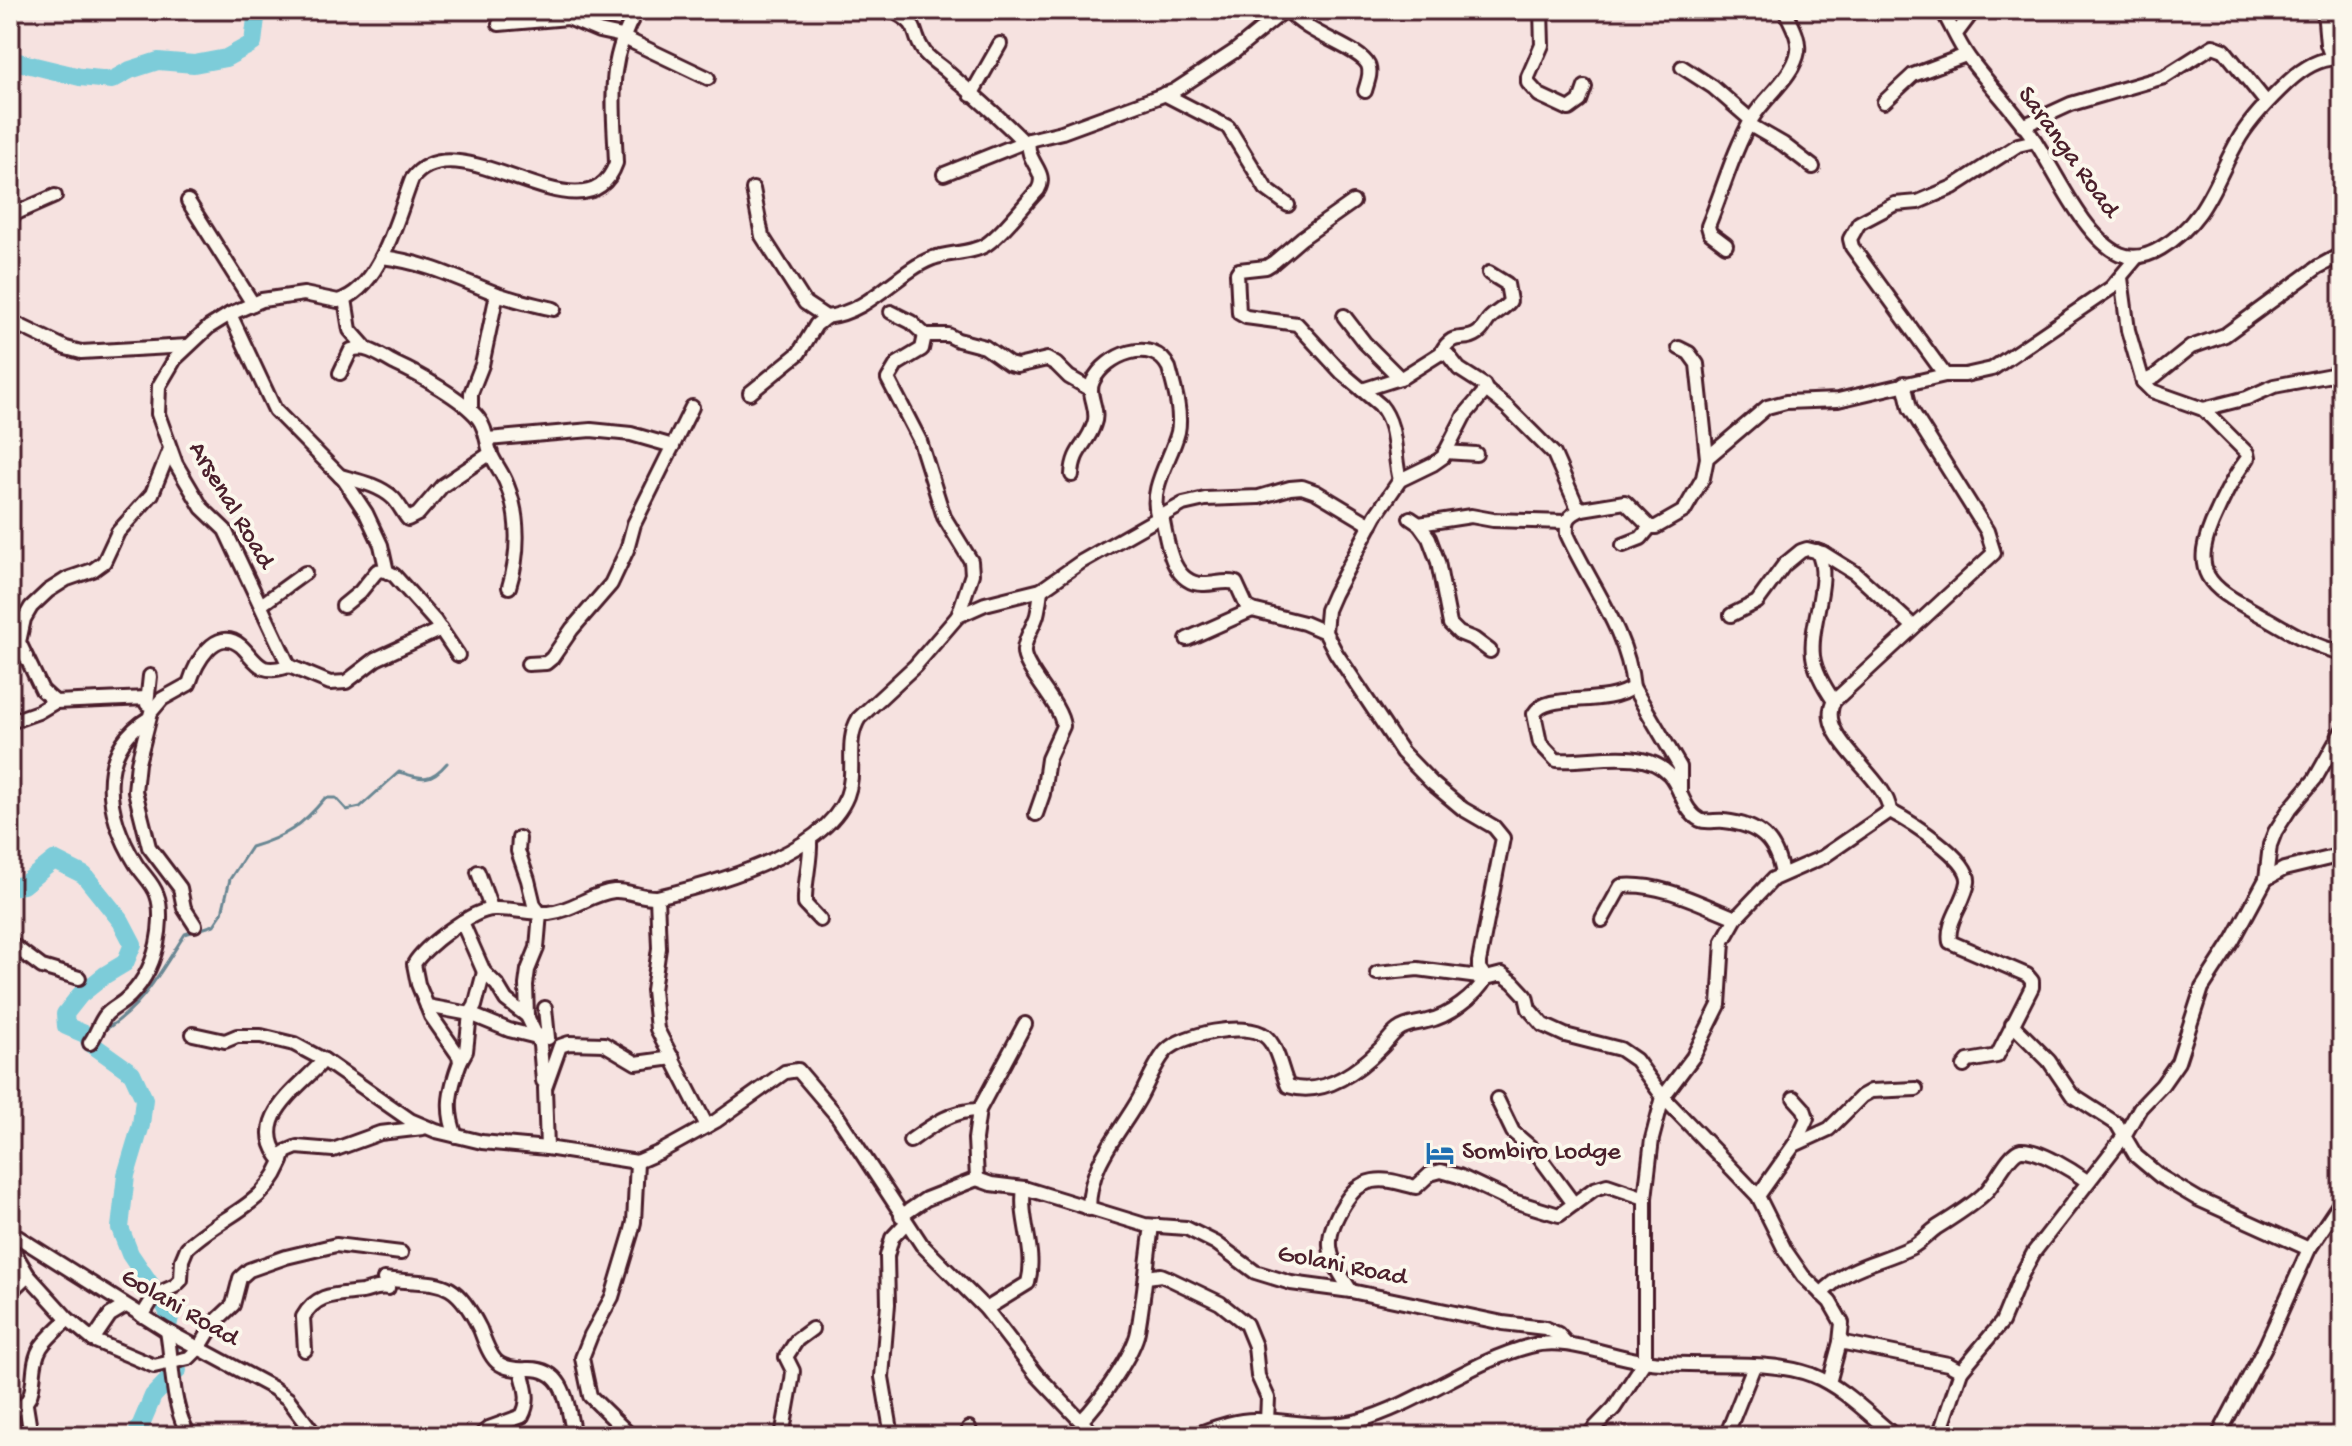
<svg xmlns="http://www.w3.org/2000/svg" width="2352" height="1446" viewBox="0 0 2352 1446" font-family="'Gochi Hand',sans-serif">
  <rect width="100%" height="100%" fill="#f6e2e0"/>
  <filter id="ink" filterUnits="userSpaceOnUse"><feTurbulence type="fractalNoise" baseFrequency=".0125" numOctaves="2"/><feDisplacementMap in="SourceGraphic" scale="16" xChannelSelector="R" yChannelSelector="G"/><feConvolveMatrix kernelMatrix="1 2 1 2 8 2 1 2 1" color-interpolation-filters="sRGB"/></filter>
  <g filter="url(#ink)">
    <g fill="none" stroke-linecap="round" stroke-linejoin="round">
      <!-- stream -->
      <path stroke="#698793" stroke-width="3" d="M101 1032C141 1010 161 971 185 934L214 925 222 913 230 879 251 847C285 837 302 826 325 798H336L347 810 360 807 399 772C422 779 430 783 447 763"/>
      <!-- river -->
      <g stroke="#7dccd9" stroke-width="18">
        <polyline points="10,60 80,77 112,80 130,70 158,61 194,64 226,58 253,43 257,10"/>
        <polyline points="10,887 23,885 54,860 84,875 121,921 133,944 125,963 105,975 80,995 65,1014 66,1026 87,1035 90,1043 132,1073 144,1099 141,1125 126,1175 120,1228 130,1254 165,1306 170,1317 167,1331 171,1346"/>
        <polyline points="136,1436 153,1396 178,1370 175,1371"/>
      </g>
      <defs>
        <g id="street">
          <path d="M891 10C925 28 908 30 925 53 930 59 938 64 944 69 971 93 999 116 1024 142"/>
          <path d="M1288 10C1306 34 1360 48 1368 65 1372 73 1367 83 1365 91"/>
          <polyline points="1541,10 1542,45 1528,77 1528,83 1539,95 1569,109 1580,101 1585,87"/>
          <path d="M1942 10C1951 25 1958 43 1969 58 1989 85 2014 110 2033 138 2055 170 2084 238 2120 254 2135 260 2148 256 2161 248 2208 220 2214 181 2240 137 2253 116 2270 99 2288 82 2302 69 2322 56 2342 59"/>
          <polyline points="2324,10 2327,44 2332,58"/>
          <polyline points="499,24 568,18 599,31 622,36"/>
          <polyline points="1956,34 1974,10"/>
          <polyline points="622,37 708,78"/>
          <polyline points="1682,67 1713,87 1751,120"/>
          <polyline points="1164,94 1228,127 1266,189 1288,205"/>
          <polyline points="971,95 1000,44"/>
          <polyline points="1884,102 1913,75 1966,55"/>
          <polyline points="1750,125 1783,144 1813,167"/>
          <polyline points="2023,126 2071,104 2164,77 2213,46 2224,50 2266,102"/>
          <polyline points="944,174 1029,140"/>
          <path d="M753 189 762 236 805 303 826 317C871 312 896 272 933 258 950 252 972 254 987 244 1005 231 1022 207 1038 190 1049 171 1025 163 1029 140L1062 132 1174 91 1235 51 1285 10"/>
          <polyline points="188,201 253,304"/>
          <path d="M1353 202 1302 238 1274 262 1266 267 1239 270 1237 273 1239 313 1246 317 1297 324 1342 373 1380 405C1398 426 1393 455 1400 480"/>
          <polyline points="10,222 14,214 55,196"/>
          <path d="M1726 245 1710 233 1708 226C1723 190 1733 151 1753 117 1766 96 1794 76 1798 51 1800 37 1790 22 1785 10"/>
          <path d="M382 257C429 263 458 279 500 295 518 301 536 305 554 309"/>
          <path d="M2121 278 2128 330 2143 382 2152 391 2203 409 2247 453 2248 458C2235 474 2226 492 2217 512 2185 579 2213 588 2268 619 2292 633 2315 647 2342 653"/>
          <polyline points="345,299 350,330 365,347"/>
          <polyline points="891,312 911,322 925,335"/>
          <polyline points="230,314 275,410 344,480 366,513 381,545 387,572"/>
          <polyline points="1344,316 1364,342 1400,378"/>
          <polyline points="10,321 66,348 81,352 188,346"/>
          <polyline points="925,335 922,349 897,364 888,379 920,441 944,517 971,561 972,574 958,616"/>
          <polyline points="925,335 948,335 958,340 985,347 1009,364 1017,366 1047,359 1056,364 1069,377 1090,389"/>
          <polyline points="1679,348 1689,353 1697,364 1707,458"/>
          <path d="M1441 353C1454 329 1463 344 1478 333 1484 329 1485 323 1490 318 1497 311 1504 309 1510 301L1507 284 1489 273"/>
          <path d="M340 373 351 350C367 344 382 357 396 364 418 374 463 399 478 418 486 428 486 440 490 452 494 463 503 473 507 485 520 517 519 555 509 587"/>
          <polyline points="1945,375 1852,247 1850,239 1859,223 1895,204 1918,202 1953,187 2018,145 2035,141"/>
          <polyline points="2143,382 2155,376 2191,347 2225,335 2318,267 2342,254"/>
          <path d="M1904 383 1910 408 1987 531 1994 553 1834 701C1814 737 1887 776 1890 811 1909 821 1971 859 1968 882 1965 903 1946 921 1950 942L2027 975 2032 981V987L1997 1056 1968 1061 1964 1066"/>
          <polyline points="1362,390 1403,377 1441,353 1448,355 1459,369 1484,385 1486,390"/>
          <polyline points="750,393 799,353 816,325 826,317"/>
          <polyline points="2203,409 2247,398 2274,386 2342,373"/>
          <polyline points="471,410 471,393 482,365 497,294"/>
          <polyline points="488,439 591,430 631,434 673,446"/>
          <polyline points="1445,452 1476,454"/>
          <path d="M1072 475C1073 449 1087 446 1094 424 1100 409 1086 395 1093 381 1105 355 1153 335 1169 368 1174 387 1182 412 1178 432 1171 460 1148 488 1158 518"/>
          <path d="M340 476C358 481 379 485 393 498 399 504 403 513 408 519L418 514 442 486 491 453"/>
          <path d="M1582 509C1568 516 1566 519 1567 534 1589 583 1628 632 1633 687 1605 708 1546 691 1534 714L1540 743 1556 760C1590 763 1642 746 1669 774 1681 787 1683 811 1700 820 1706 823 1717 820 1724 821 1760 825 1776 840 1782 874"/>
          <path d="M1162 516C1167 540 1171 586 1205 584 1216 584 1225 580 1236 583L1247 607 1252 610 1304 623 1325 632"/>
          <polyline points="1410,518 1419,524 1471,516 1493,520 1566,522"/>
          <polyline points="1419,524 1429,538 1438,562 1450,624 1459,633 1474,639 1490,651"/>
          <polyline points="1623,545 1641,538 1650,527 1656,527 1684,511 1703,478 1707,458 1767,407 1786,402 1838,400 1945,375 1965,375 1992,369 2111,288 2137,257"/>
          <path d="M1817 551C1833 579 1809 622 1813 656 1815 671 1825 688 1834 701"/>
          <polyline points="261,605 305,573"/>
          <polyline points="343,606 360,592 377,571 384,570 394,575 435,621 458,655"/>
          <polyline points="1731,615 1757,602 1784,565 1801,551 1807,549 1823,553 1855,573 1913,626"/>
          <path d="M441 629 376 659 346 682 330 683 289 666 225 530 202 508 176 464 158 414 159 386 175 359 209 327 230 314 262 300 304 294 338 301C381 289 397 217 412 179 458 116 586 248 616 163 614 104 605 63 637 10"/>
          <polyline points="1187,639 1252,610"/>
          <polyline points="528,664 546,663 552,658 572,629 611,584 627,550 634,524 692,407"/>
          <polyline points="1633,687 1680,767 1680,793"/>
          <polyline points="147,698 55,702 42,690 19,642 24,619 31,607 48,591 67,579 93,570 104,562 118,532 152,494 170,449"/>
          <polyline points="147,704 150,676"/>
          <polyline points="10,722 38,712 55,702"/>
          <path d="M1036 814 1043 794 1048 759 1063 726C1061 703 1022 668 1024 650 1025 637 1034 626 1037 615 1039 607 1040 598 1041 590"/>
          <polyline points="519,838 518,851 528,880 534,905 540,913 537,948 528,970 526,985 527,1016"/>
          <path d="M810 841C811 862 804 882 805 904L820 920"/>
          <polyline points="478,872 491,908"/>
          <polyline points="2266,879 2284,869 2342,855"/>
          <polyline points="657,897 659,948 653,990 657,1029 707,1126"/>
          <path d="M1602 920 1621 886C1661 882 1700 904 1736 918"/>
          <polyline points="462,922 484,972 497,985 506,1000 527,1016 537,1037 546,1034"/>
          <path d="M195 925 184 908 180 888 149 847 135 791 138 763 151 712 162 699 189 684C195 665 215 624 241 646 248 652 255 664 264 668 273 671 281 668 289 666"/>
          <polyline points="10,943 42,967 79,978"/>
          <polyline points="1377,973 1418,969 1486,978"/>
          <polyline points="1486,978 1479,968 1479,962 1503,838 1494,827 1463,809 1432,783 1402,752 1336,653 1325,632 1327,610 1334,594 1376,515 1400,480 1433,464 1443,457 1464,416 1486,390 1507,407 1554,454 1576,504 1582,509 1625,502 1650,527"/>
          <polyline points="427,1006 470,1014 509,1030 537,1037 540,1045 543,1081"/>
          <polyline points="545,1008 548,1038"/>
          <polyline points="2012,1024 2049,1061 2072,1095 2117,1124 2136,1156 2161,1177 2198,1199 2309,1249"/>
          <polyline points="193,1034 225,1041 237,1036 261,1036 294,1044 324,1060 410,1120 436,1131 482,1142 547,1148 637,1162 660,1152 716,1121 785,1072 798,1070 838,1117 922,1245 986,1309 1036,1374 1095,1436"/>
          <path d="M90 1043C96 1035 99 1024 105 1016 109 1010 118 1006 124 1001 142 986 152 967 157 944 160 930 162 908 157 895 153 883 143 875 136 864 106 816 94 752 149 718"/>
          <polyline points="460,1062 466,1051 470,1014 475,1006 484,972"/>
          <polyline points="1794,1098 1804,1109 1807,1118 1796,1142"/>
          <polyline points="1497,1099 1513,1132 1535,1151 1574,1204"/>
          <path d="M456 1136C445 1109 450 1089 460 1062L459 1056 431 1016 418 984 414 964C424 947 473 909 494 909 512 908 531 914 549 913 572 911 592 893 614 891 629 890 641 898 657 897 713 884 824 854 847 796 857 770 844 742 859 718L915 666 958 616 985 604 1041 590 1081 562 1183 504 1205 499 1259 497 1290 488 1302 487 1316 492 1371 525"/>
          <path d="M910 1141C931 1126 952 1110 979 1110"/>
          <polyline points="547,1148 545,1088 560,1046 569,1043 604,1044 636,1063 673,1058"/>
          <path d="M282 1161C246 1119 300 1088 324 1060"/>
          <polyline points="977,1179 991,1184 1024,1188 1145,1225 1186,1228 1216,1243 1255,1272 1291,1283 1351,1291 1503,1323 1545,1328 1558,1334 1567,1344"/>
          <polyline points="1758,1196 1794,1145 1829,1129 1862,1096 1871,1091 1916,1089"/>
          <path d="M1089 1209C1089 1164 1118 1136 1139 1099 1147 1085 1155 1063 1166 1051 1182 1034 1246 1021 1265 1036 1278 1046 1281 1071 1288 1086 1323 1097 1357 1072 1381 1048 1387 1042 1391 1035 1398 1030 1407 1023 1417 1024 1427 1021 1448 1017 1476 996 1486 978L1502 974 1513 982 1526 996 1529 1009 1543 1025 1565 1035 1620 1049 1636 1060 1663 1097 1758 1196 1785 1250 1803 1276 1830 1302 1842 1323 1840 1342 1829 1383"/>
          <polyline points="901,1216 926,1199 977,1179 975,1139 979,1110 1025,1024"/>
          <polyline points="10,1232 167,1331 273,1388 288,1399 316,1436"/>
          <polyline points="10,1245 28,1275 68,1319 93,1340 154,1366 189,1358 200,1347 215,1322 233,1305 240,1278 249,1270 286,1257 336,1245 401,1253"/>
          <polyline points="1147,1277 1161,1275 1168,1278 1220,1303 1246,1324 1255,1346 1258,1376 1268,1398 1267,1421"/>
          <path d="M384 1279C437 1286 452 1272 480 1329 484 1339 489 1355 497 1362 504 1368 517 1370 527 1369 566 1367 567 1405 574 1436"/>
          <path d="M1351 1291C1328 1256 1321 1241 1344 1204 1351 1193 1358 1184 1373 1181 1388 1178 1402 1184 1416 1187L1430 1174 1441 1171 1459 1176 1510 1200 1559 1215 1594 1189 1607 1185 1645 1198"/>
          <polyline points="10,1292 28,1275"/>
          <path d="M1821 1294C1852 1263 1875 1265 1912 1247 1921 1242 1928 1234 1936 1228 1953 1217 1972 1206 1986 1192 1995 1183 2009 1152 2021 1150 2039 1149 2073 1171 2087 1181"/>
          <path d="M986 1309 1028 1283C1037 1250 1019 1221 1024 1188"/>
          <path d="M142 1316 155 1295 175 1286 181 1280 182 1260 187 1248C223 1213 269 1207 285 1152L297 1147 333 1150 380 1133 423 1128"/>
          <path d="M167 1331C173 1364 171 1408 190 1436"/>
          <polyline points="93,1340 110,1315 125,1306"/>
          <polyline points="1840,1342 1948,1364 1961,1371"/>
          <path d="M305 1350 303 1317C317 1292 338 1295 362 1292 372 1290 377 1286 388 1288"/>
          <polyline points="26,1405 31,1436"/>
          <path d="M10 1412C44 1402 26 1371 41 1347 48 1337 59 1328 68 1319"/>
          <path d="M1082 1420C1099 1403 1134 1354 1138 1331 1144 1297 1147 1261 1152 1226"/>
          <polyline points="969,1428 971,1436"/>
          <path d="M480 1436 489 1428 522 1416C531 1399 525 1387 521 1370"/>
          <polyline points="631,1436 590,1396 582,1358 591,1335 612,1297 631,1234 634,1222 637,1162"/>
          <polyline points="782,1436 792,1380 793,1371 786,1357 797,1340 812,1329"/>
          <polyline points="892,1436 882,1377 888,1304 887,1256 892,1238 906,1223"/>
          <path d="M1191 1436C1212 1429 1233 1420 1255 1420 1290 1420 1323 1430 1358 1421 1419 1404 1469 1362 1530 1346 1566 1336 1607 1356 1643 1361 1697 1369 1761 1357 1812 1375 1843 1387 1869 1415 1895 1436"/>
          <polyline points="1587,1436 1614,1408 1645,1361 1645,1198 1652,1139 1663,1097 1693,1057 1719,1005 1723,941 1736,918 1773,879 1823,857 1890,811"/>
          <polyline points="1726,1436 1754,1366"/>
          <polyline points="1939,1436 1961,1371 2002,1322 2021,1276 2034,1252 2124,1136 2140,1108 2162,1085 2178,1062 2202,988 2233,940 2266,879 2270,845 2275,832 2289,810 2315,779 2342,731"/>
          <polyline points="2218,1436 2266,1345 2309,1249 2342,1200"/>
        </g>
      </defs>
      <!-- street casing -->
      <use href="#street" stroke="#4a1f2b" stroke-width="18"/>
      <!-- street -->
      <use href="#street" stroke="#fbf7ec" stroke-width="12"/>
    </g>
  </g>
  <!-- icons -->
  <defs>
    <symbol id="hotel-bare" viewBox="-9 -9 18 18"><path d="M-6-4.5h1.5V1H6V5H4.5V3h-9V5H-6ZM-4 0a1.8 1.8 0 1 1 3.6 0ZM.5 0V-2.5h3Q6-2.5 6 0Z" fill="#1f6fb2" stroke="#fbf7ec" stroke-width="2.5" paint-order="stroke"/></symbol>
  </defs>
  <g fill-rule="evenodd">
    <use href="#hotel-bare" x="1420" y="1133" width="40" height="40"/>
  </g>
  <g text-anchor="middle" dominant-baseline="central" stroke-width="8" stroke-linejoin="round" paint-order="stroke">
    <!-- street labels -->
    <g font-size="26" fill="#4a1f2b" stroke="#fbf7ec">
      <text transform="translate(2067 153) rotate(54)">Saranga Road</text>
      <text transform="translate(230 506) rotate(59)">Arsenal Road</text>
      <text transform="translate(1342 1267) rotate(11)">Golani Road</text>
      <text transform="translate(179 1309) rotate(30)">Golani Road</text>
    </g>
    <!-- poi labels -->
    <g font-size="26" fill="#4a1f2b" stroke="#fbf7ec" text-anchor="start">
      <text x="1462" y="1153">Sombiro Lodge</text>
    </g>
  </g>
  <!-- margin -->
  <rect width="2352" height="1446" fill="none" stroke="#fbf7ec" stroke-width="40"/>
  <rect x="20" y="20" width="2312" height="1406" fill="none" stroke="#4a1f2b" stroke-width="3" filter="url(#ink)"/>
</svg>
